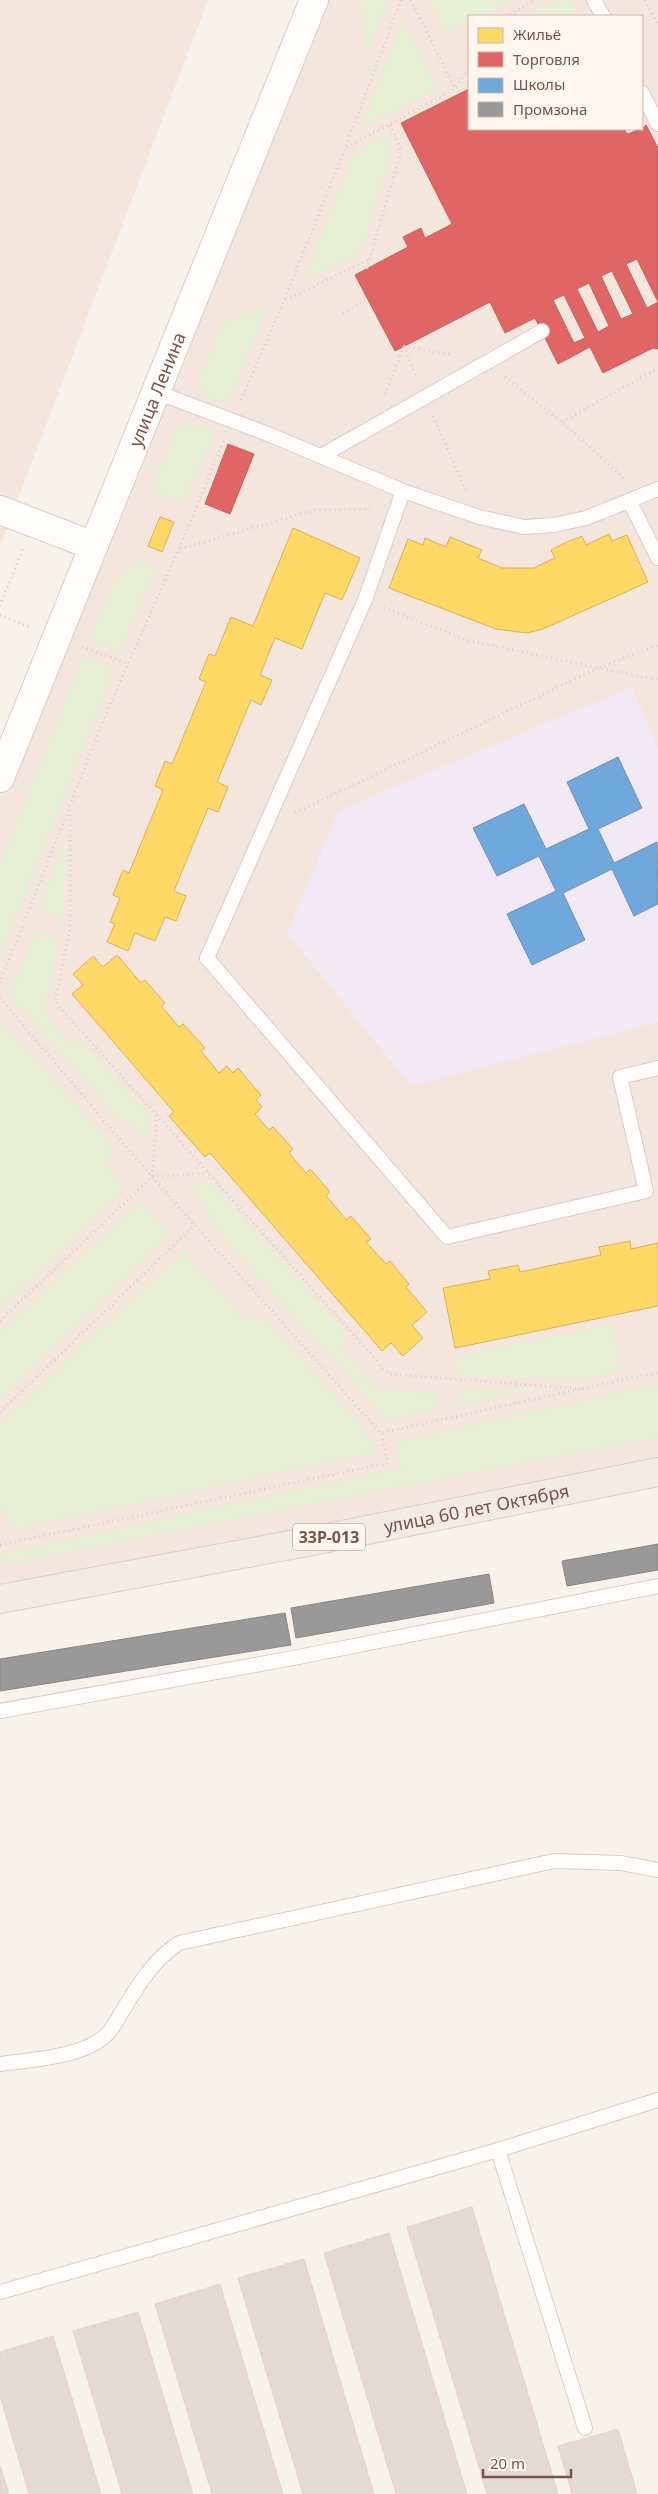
<svg xmlns="http://www.w3.org/2000/svg" width="658" height="2494" viewBox="0 0 658 2494" font-family="'Noto Sans',sans-serif">
  <rect width="100%" height="100%" fill="#f8f2ec"/>
  <!-- residential -->
  <g fill="#f4e6dc" fill-rule="evenodd">
    <polygon points="0,0 208,0 0,546"/>
    <path d="M314 0H658V1472L0 1599V778ZM469 16H642V129H469Z"/>
  </g>
  <!-- education -->
  <polygon fill="#f2e9f4" points="632,687 658,749 658,1022 411,1086 287,933 339,810"/>
  <!-- green -->
  <g fill="#e7efd5">
    <polygon points="359,0 388,0 366,57"/>
    <polygon points="429,0 514,0 481,16 469,16 469,22 446,34"/>
    <polygon points="558,0 571,0 576,12 567,16 526,16"/>
    <polygon points="403,19 437,88 361,130"/>
    <polygon points="386,136 392,152 361,253 303,282 354,153"/>
    <polygon points="267,306 228,404 203,395 199,381 222,323"/>
    <polygon points="198,424 215,431 184,504 151,490 175,432 186,425"/>
    <polygon points="138,560 156,568 120,652 90,640 112,585"/>
    <polygon points="84,657 115,669 0,957 0,866"/>
    <polygon points="66,837 64,920 39,909"/>
    <polygon points="36,930 59,942 44,1011 70,1046 79,1039 150,1116 150,1137 141,1138 127,1120 120,1121 10,995"/>
    <polygon points="0,1019 117,1152 106,1163 126,1188 0,1309"/>
    <polygon points="193,1183 212,1183 350,1338 340,1348 378,1390 436,1393 438,1410 387,1420 205,1217 210,1211 194,1193"/>
    <polygon points="139,1201 170,1235 0,1399 0,1334"/>
    <polygon points="184,1251 244,1319 267,1320 372,1439 376,1452 16,1529 0,1509 0,1425"/>
    <polygon points="612,1324 623,1371 587,1379 458,1376 454,1357"/>
    <polygon points="658,1384 658,1437 0,1565 0,1554 401,1468 396,1442"/>
    <polygon points="458,1388 541,1389 463,1404"/>
  </g>
  <!-- homes -->
  <g fill="#ffd966" stroke="#d7b15d">
    <polygon points="160,517 174,522 162,552 148,546"/>
    <polygon points="293,528 360,558 342,600 325,593 302,649 275,638 260,675 272,680 261,705 251,700 217,782 228,787 218,812 208,808 174,891 186,896 176,921 165,917 155,941 135,933 128,951 107,942 115,924 110,922 120,898 113,895 123,870 129,873 163,790 155,786 165,761 172,764 206,682 199,679 209,654 215,656 231,617 253,626"/>
    <polygon points="609,534 612,541 627,535 648,582 543,629 527,633 496,629 389,588 408,539 423,545 425,538 446,547 450,537 482,550 478,558 502,568 534,568 555,558 551,550 567,542 582,536 586,545"/>
    <polygon points="117,955 141,983 145,980 165,1003 161,1006 179,1027 183,1024 205,1048 201,1051 219,1073 227,1066 233,1073 238,1068 261,1095 256,1100 262,1107 255,1114 269,1130 273,1127 293,1149 289,1153 306,1173 310,1169 313,1172 330,1192 326,1196 347,1220 351,1216 371,1239 366,1242 386,1264 390,1261 409,1284 406,1287 427,1312 412,1325 423,1338 403,1356 391,1343 382,1351 210,1153 205,1157 169,1116 174,1112 72,994 83,985 73,974 93,956 103,967"/>
    <polygon points="630,1241 631,1249 658,1243 658,1306 455,1348 443,1288 490,1279 488,1271 518,1265 520,1272 601,1255 599,1247"/>
  </g>
  <!-- shops -->
  <g fill="#e06666" stroke="#c1615d" fill-rule="evenodd">
    <path d="M469 89V129H624L627 134 642 129 646 125 658 148V349L653 348 603 373 590 347 558 364 535 318 505 333 490 302 395 351 355 275 408 247 403 237 421 228 425 238 452 224 401 123ZM637 259 658 302 647 308 626 264ZM612 271 633 314 621 319 601 276ZM589 283 609 326 598 332 577 289ZM564 295 585 338 574 343 553 300Z"/>
    <polygon points="228,444 254,454 230,514 205,504"/>
  </g>
  <!-- schools -->
  <polygon fill="#6fa8dc" stroke="#728fb0" points="618,757 642,808 598,829 614,863 657,842 658,904 634,916 612,869 563,893 585,940 532,965 507,914 556,891 539,856 497,876 473,828 524,804 546,849 589,829 567,782"/>
  <!-- industry -->
  <g fill="#999" stroke="#8f8481">
    <polygon points="658,1544 658,1570 567,1586 562,1561"/>
    <polygon points="489,1574 494,1603 296,1638 291,1608"/>
    <polygon points="285,1613 291,1645 0,1691 0,1659"/>
  </g>
  <!-- building -->
  <g fill="#e5d9d3" stroke="#e1d4cd">
    <polygon points="472,2207 558,2494 487,2494 407,2227"/>
    <polygon points="389,2233 467,2494 396,2494 324,2253"/>
    <polygon points="304,2259 374,2494 303,2494 238,2278"/>
    <polygon points="220,2284 283,2494 212,2494 155,2304"/>
    <polygon points="138,2312 193,2494 122,2494 73,2331"/>
    <polygon points="53,2336 101,2494 29,2494 0,2396 0,2352"/>
    <polygon points="618,2429 637,2494 572,2494 558,2446"/>
    <polygon points="0,2465 9,2494 0,2494"/>
  </g>
  <g fill="none" stroke-linecap="round" stroke-linejoin="round">
    <defs>
      <g id="service">
        <polyline points="594,0 603,16"/>
        <polyline points="642,93 658,124"/>
        <polyline points="156,392 268,434 403,491 479,517 524,527 554,525 586,518 658,489"/>
        <polyline points="321,456 542,331"/>
        <polyline points="403,491 365,600 207,958 447,1237 646,1191 620,1077 658,1068"/>
        <polyline points="630,502 658,558"/>
        <polyline points="0,1711 288,1659 658,1586"/>
        <path d="M0 2064C30 2060 84 2057 106 2035 113 2029 118 2018 123 2010 139 1984 153 1960 179 1943L554 1861 621 1863 658 1870"/>
        <polyline points="498,2150 585,2428"/>
        <polyline points="0,2292 498,2150 658,2100"/>
      </g>
      <polyline id="minor" points="0,510 94,546"/>
      <g id="secondary">
        <path id="s1" d="M0 778 314 0"/>
      </g>
      <g id="primary">
        <path id="s2" d="M0 1599 312 1541 658 1472"/>
      </g>
    </defs>
    <!-- service casing -->
    <use href="#service" stroke="#d7cdc8" stroke-width="16"/>
    <!-- minor casing -->
    <use href="#minor" stroke="#d7cdc8" stroke-width="30"/>
    <!-- secondary casing -->
    <use href="#secondary" stroke="#d8cdc8" stroke-width="30"/>
    <!-- primary casing -->
    <use href="#primary" stroke="#dacec9" stroke-width="30"/>
    <!-- path -->
    <g stroke="#dad0cd" stroke-width="3" stroke-dasharray="1 4" stroke-linecap="butt">
      <polyline points="411,0 455,89"/>
      <polyline points="645,0 658,24"/>
      <polyline points="505,16 536,0"/>
      <polyline points="347,147 455,89 469,67"/>
      <polyline points="367,269 401,151 390,124"/>
      <polyline points="286,300 370,259"/>
      <polyline points="343,313 368,299"/>
      <polyline points="404,346 452,355"/>
      <polyline points="404,346 417,378"/>
      <polyline points="505,377 562,422 626,480"/>
      <polyline points="385,394 404,346"/>
      <path d="M241 400C299 269 351 135 401 0"/>
      <polyline points="433,416 466,490"/>
      <polyline points="562,422 658,368"/>
      <polyline points="180,549 315,510 373,509"/>
      <polyline points="0,606 23,548"/>
      <polyline points="384,608 467,640 598,668 658,645"/>
      <polyline points="0,615 30,627"/>
      <polyline points="82,647 128,664"/>
      <polyline points="70,810 70,928 55,1002 389,1374 582,1389"/>
      <polyline points="295,813 598,668 658,680"/>
      <polyline points="0,983 108,709 179,549 224,441"/>
      <polyline points="0,998 152,1177 381,1433 658,1372"/>
      <polyline points="152,1176 157,1115"/>
      <polyline points="0,1321 152,1177 209,1173"/>
      <polyline points="0,1412 195,1225"/>
      <polyline points="0,1545 388,1463 381,1433"/>
    </g>
    <!-- service -->
    <use href="#service" stroke="#fefdfc" stroke-width="14"/>
    <!-- minor -->
    <use href="#minor" stroke="#fefdfc" stroke-width="28"/>
    <!-- secondary -->
    <use href="#secondary" stroke="#fefdfc" stroke-width="28"/>
    <!-- primary -->
    <use href="#primary" stroke="#f3ece5" stroke-width="28"/>
  </g>
  <g text-anchor="middle" dominant-baseline="central" stroke-width="5" stroke-linejoin="round" paint-order="stroke">
    <!-- shield labels -->
    <rect fill="#fff6ed" stroke="#a1857a" stroke-width="1" x="293" y="1523.5" width="72" height="27" rx="4"/>
    <g font-size="16" font-weight="bold" fill="#795449">
      <text x="329" y="1537">33Р-013</text>
    </g>
    <!-- street labels -->
    <g font-size="18" fill="#795449" stroke="#fff6ed">
      <text stroke="none"><textPath href="#s1" startOffset="419">улица Ленина</textPath></text>
      <text stroke="none"><textPath href="#s2" startOffset="485">улица 60 лет Октября</textPath></text>
    </g>
  </g>
  <!-- legend -->
  <rect x="468" y="15" width="175" height="115" fill="#fff6ed" stroke="#c9b5ab"/>
  <rect x="478" y="28" width="25" height="15" fill="#ffd966" stroke="#c9b5ab"/>
  <text x="513" y="40" font-size="15" fill="#795449">Жильё</text>
  <rect x="478" y="52" width="25" height="15" fill="#e06666" stroke="#c9b5ab"/>
  <text x="513" y="65" font-size="15" fill="#795449">Торговля</text>
  <rect x="478" y="78" width="25" height="15" fill="#6fa8dc" stroke="#c9b5ab"/>
  <text x="513" y="90" font-size="15" fill="#795449">Школы</text>
  <rect x="478" y="102" width="25" height="15" fill="#999999" stroke="#c9b5ab"/>
  <text x="513" y="115" font-size="15" fill="#795449">Промзона</text>
  <!-- scale -->
  <path d="M483 2469v8h88v-8" fill="none" stroke="#795449" stroke-width="2.5"/>
  <text x="490" y="2469" font-size="15" fill="#795449" stroke="#fff6ed" stroke-width="4" paint-order="stroke">20 m</text>
</svg>
